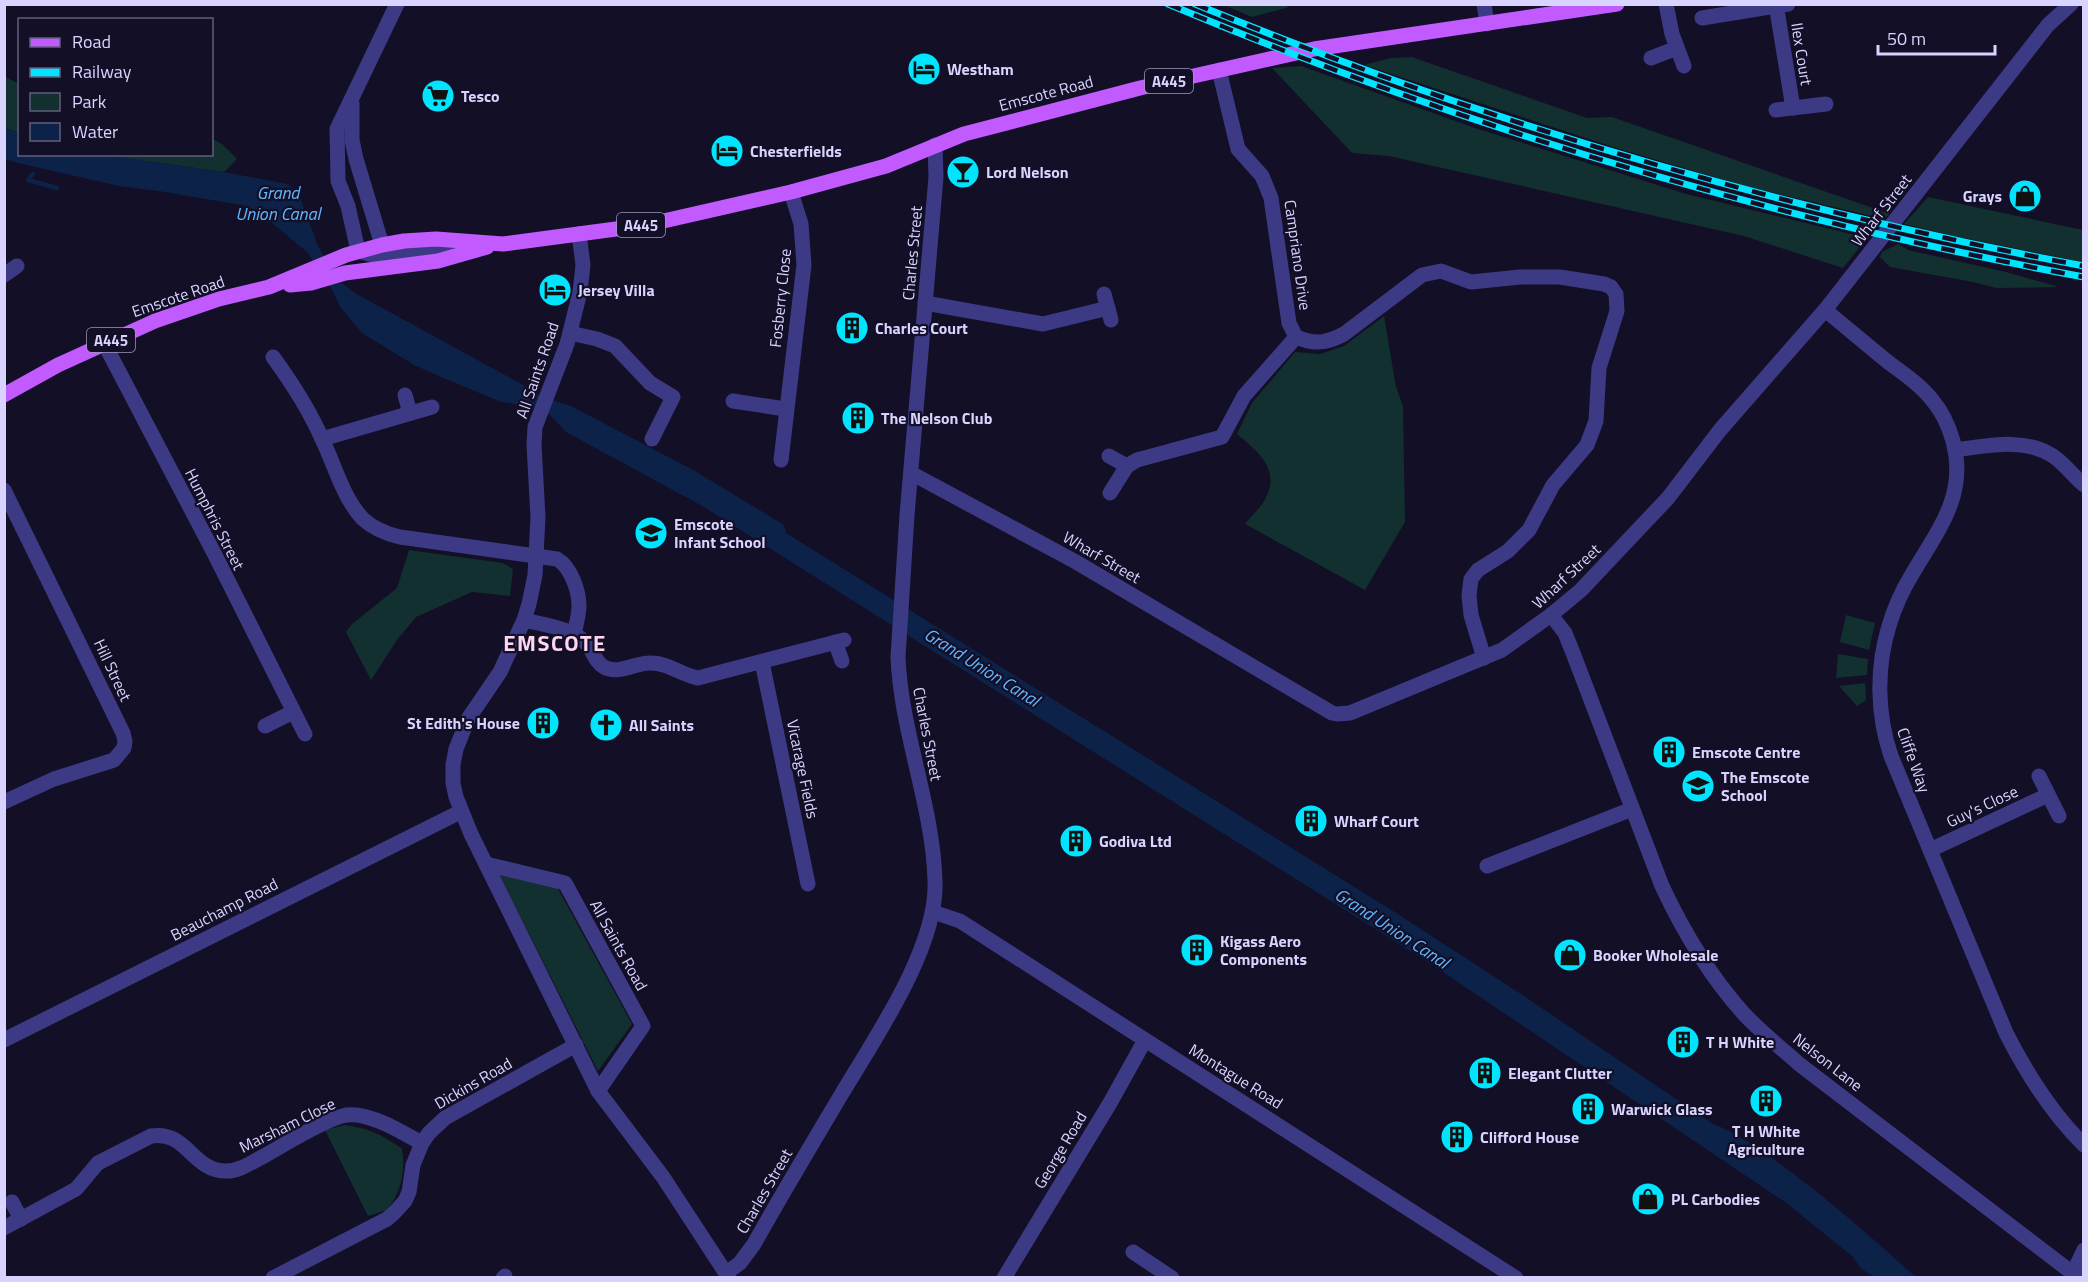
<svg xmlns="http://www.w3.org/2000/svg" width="2088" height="1282" viewBox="0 0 2088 1282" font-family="'Titillium Web',sans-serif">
  <rect width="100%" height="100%" fill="#130f26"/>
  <!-- green -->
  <g fill="#12302f">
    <polygon points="1283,4 1289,7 1252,17 1224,5"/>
    <polygon points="1412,57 1587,118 1612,117 1890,214 1884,219 1741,185 1613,147 1364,65 1391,58"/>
    <polygon points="1301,66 1475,128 1686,194 1867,238 1843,268 1744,236 1389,156 1352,153 1272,68"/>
    <polygon points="4,76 19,84 19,133 5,128"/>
    <polygon points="212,139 222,144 237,159 224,172 103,155 212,154"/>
    <polygon points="1928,197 2083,230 2083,262 1954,236 1904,224"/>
    <polygon points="1898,244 1908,250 2006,272 2059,287 1996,288 1973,282 1890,267 1880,257 1882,252"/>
    <path d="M1384 316 1396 387 1403 406 1405 522 1365 590 1245 524C1252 515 1262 507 1266 497 1281 469 1256 450 1237 434L1252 403 1295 352 1320 354 1344 346Z"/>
    <polygon points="409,550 503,563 513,569 510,596 472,592 416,617 397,640 371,680 346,632 352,624 397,588"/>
    <polygon points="1846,615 1875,623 1869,650 1840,642"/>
    <polygon points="1838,654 1868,659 1867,675 1836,678"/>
    <polygon points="1865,683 1866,700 1857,706 1839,686"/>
    <polygon points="499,874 557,887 632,1024 598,1071"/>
    <path d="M345 1125C370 1129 381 1134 402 1149 406 1171 401 1192 387 1210L368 1216 325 1130Z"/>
  </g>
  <!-- water -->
  <path fill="#0c2248" d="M4 128 19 133 20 154 103 155 223 172 288 184 299 195 318 246 335 278 355 293 536 392 539 396 571 406 695 471 784 525 786 533 1393 911 1527 998 1713 1124C1740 1134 1762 1151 1784 1167 1831 1201 1873 1239 1916 1277H1875L1861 1269 1852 1256 1785 1202 1431 964 704 507 566 432 550 415 534 407 501 402 441 377 414 365 362 333 341 308 331 288 308 253 265 217 253 209 241 205 165 192 119 186 18 163 5 159Z"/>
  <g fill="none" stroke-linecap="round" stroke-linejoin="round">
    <!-- stream -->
    <polyline stroke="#0c2248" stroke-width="4.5" points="33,174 28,180 57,188"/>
    <!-- street -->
    <g stroke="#3d3a85" stroke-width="15">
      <polyline points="397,4 337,129 338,181 348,206 358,251 373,255 412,253 457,254"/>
      <polyline points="1484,4 1487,24"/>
      <polyline points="1666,4 1672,34 1684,66"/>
      <polyline points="1776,4 1793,108"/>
      <polyline points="1702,18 1788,4"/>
      <polyline points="1651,58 1677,48"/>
      <path d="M1219 70 1238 149 1262 176 1271 198 1289 323 1296 337C1315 345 1327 343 1344 334L1422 275 1441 271 1471 282 1520 277H1560L1604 284 1611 287 1616 294 1617 311 1599 368 1596 421 1587 445 1553 485 1529 530 1508 551 1478 570 1471 579 1469 595 1471 615 1484 658"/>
      <polyline points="352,103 352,140 356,159 382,245 373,255"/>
      <polyline points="1776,110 1826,104"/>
      <polyline points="579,234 583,265 580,292 567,344 535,427 534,445 538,517 535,575 529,604 524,620 500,672 468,719 456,749 453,765 453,783 456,797 471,834 598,1091 663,1177 729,1278"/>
      <polyline points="4,275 17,266"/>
      <polyline points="1104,294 1111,320"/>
      <polyline points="925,303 1043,324 1108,308"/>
      <path d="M1825 310C1846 327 1867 345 1888 362 1904 374 1921 385 1933 401 1943 413 1949 427 1953 441 1968 496 1937 531 1911 576 1902 591 1894 609 1889 626 1876 668 1877 715 1891 756L2006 1033C2027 1074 2051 1113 2084 1145"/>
      <polyline points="570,333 597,339 615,346 650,383 673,397 652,439"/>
      <polyline points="104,343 214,553 305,734"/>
      <path d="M273 357C292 383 310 411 323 441 335 466 343 498 363 519 374 529 387 534 400 537L557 559C571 567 579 591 579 606 579 615 576 625 574 634"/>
      <polyline points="405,395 410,413"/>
      <polyline points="733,401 785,409"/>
      <polyline points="322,439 432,407"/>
      <path d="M1955 450C1987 446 2024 437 2053 456 2065 464 2073 476 2084 485"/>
      <polyline points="1109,456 1127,466"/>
      <polyline points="781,460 804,265 801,224 791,192"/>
      <polyline points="911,473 1076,562 1332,713 1337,714 1350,713 1502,650 1551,615 1581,590 1668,498 1720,430 1825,310 2048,25 2071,4"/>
      <polyline points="4,490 123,733 125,741 124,748 114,760 54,779 4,802"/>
      <polyline points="1110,493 1127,466 1137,460 1222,437 1244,396 1296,337"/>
      <path d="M1551 615 1565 633 1573 653 1662 886C1684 933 1709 975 1744 1014 1761 1032 1780 1047 1799 1064L2079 1278"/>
      <path d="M524 620C544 625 574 628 588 645 593 652 596 663 604 667 618 675 635 663 649 663 667 662 681 675 698 678L844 640"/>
      <polyline points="835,642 842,661"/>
      <polyline points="762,662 808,884"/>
      <polyline points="265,726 293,712"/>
      <polyline points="2039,776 2059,816"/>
      <polyline points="1930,850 2048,795"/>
      <polyline points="486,864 565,883 643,1026 598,1091"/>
      <polyline points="1487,866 1632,809"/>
      <polyline points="933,912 960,921 1516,1278"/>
      <polyline points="4,1040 460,812"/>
      <polyline points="12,1202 21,1219"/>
      <path d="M4 1228 76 1189 98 1163 151 1136C187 1130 192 1171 226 1171 240 1171 252 1162 264 1156 284 1145 325 1119 346 1115 354 1114 365 1116 373 1119 390 1124 406 1135 422 1143"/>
      <polyline points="1133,1252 1172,1278"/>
      <path d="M726 1273 740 1263 754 1244C782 1194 812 1144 841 1095 875 1038 938 947 935 881 933 805 901 733 898 657L907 515 936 177 935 145"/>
      <polyline points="2073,1273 2084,1250"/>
      <polyline points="273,1278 387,1219 394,1213 405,1201 409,1192 413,1165 422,1143 429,1133 445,1118 576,1045"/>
      <polyline points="503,1278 505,1276"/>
      <polyline points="1004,1278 1110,1103 1145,1040"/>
    </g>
    <!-- primary -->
    <g stroke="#c25bff" stroke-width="15">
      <polyline points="290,285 311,283 345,273 438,261 487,247"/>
      <polyline points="4,395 58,365 155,321 219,299 269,287 346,255 382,245 404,241 436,239 503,244 646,225 791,192 886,166 964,134 1140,88 1314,49 1617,4"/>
    </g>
    <defs>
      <g id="rail">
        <path d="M1168 4C1462 127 1770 219 2084 277"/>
        <path d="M1195 4C1482 122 1779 209 2084 266"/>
      </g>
    </defs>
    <!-- rail casing -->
    <use href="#rail" stroke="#00e5ff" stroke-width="7"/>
    <!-- rail -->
    <use href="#rail" stroke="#130f26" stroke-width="4.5" stroke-dasharray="14" stroke-linecap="butt"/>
  </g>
  <!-- icons -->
  <defs>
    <symbol id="hotel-disc" viewBox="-11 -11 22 22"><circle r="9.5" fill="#00e5ff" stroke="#130f26"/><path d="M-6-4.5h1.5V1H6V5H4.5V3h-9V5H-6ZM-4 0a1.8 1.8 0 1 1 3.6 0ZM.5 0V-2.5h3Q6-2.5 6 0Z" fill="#111"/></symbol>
    <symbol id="supermarket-disc" viewBox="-11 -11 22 22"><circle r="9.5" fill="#00e5ff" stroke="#130f26"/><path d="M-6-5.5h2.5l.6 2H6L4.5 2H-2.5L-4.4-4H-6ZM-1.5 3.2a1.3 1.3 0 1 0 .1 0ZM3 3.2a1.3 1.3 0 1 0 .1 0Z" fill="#111"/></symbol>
    <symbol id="bar-disc" viewBox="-11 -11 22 22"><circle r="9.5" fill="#00e5ff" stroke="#130f26"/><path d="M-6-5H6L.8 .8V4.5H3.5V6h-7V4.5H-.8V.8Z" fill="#111"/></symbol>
    <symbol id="shop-disc" viewBox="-11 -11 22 22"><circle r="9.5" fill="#00e5ff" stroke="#130f26"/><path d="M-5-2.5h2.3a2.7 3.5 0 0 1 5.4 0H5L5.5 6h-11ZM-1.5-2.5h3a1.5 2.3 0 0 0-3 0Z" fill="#111"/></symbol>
    <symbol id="building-disc" viewBox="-11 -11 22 22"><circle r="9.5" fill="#00e5ff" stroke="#130f26"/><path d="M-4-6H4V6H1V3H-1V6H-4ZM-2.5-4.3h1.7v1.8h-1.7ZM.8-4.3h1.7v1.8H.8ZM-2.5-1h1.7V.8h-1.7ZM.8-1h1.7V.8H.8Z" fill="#111"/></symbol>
    <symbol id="school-disc" viewBox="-11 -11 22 22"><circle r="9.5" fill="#00e5ff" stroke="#130f26"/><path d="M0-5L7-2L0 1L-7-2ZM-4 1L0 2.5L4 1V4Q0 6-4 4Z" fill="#111"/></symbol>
    <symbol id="church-disc" viewBox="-11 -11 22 22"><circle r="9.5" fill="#00e5ff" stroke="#130f26"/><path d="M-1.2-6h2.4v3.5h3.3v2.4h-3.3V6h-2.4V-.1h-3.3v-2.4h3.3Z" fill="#111"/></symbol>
  </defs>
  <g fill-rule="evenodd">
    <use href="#hotel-disc" x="905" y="50" width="38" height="38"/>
    <use href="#supermarket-disc" x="419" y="77" width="38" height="38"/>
    <use href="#hotel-disc" x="708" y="132" width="38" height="38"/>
    <use href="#bar-disc" x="944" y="153" width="38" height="38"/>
    <use href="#shop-disc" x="2006" y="177" width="38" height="38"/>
    <use href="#hotel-disc" x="536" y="271" width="38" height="38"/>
    <use href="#building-disc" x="833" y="309" width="38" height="38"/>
    <use href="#building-disc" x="839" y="399" width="38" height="38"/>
    <use href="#school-disc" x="632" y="514" width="38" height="38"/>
    <use href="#building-disc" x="524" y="704" width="38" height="38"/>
    <use href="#church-disc" x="587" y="706" width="38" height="38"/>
    <use href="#building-disc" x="1650" y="733" width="38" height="38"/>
    <use href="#school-disc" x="1679" y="767" width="38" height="38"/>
    <use href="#building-disc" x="1292" y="802" width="38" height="38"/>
    <use href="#building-disc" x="1057" y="822" width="38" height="38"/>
    <use href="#building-disc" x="1178" y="931" width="38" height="38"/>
    <use href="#shop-disc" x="1551" y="936" width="38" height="38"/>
    <use href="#building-disc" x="1664" y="1023" width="38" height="38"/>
    <use href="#building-disc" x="1466" y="1054" width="38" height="38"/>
    <use href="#building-disc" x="1747" y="1082" width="38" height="38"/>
    <use href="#building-disc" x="1569" y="1090" width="38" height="38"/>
    <use href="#building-disc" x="1438" y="1118" width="38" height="38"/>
    <use href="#shop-disc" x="1629" y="1180" width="38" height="38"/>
  </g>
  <g text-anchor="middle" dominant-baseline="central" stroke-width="4.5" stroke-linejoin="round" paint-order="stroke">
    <!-- shield labels -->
    <g fill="#130f26" stroke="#9e99be" stroke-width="1.5">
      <rect x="1145" y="69" width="48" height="24" rx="4.5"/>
      <rect x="617" y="213" width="48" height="24" rx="4.5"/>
      <rect x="87" y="328" width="48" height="24" rx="4.5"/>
    </g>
    <g font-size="15" font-weight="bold" fill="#d9d4ff">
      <text x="1169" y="81">A445</text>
      <text x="641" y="225">A445</text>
      <text x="111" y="340">A445</text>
    </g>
    <!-- street labels -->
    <g font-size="16" fill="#d9d4ff" stroke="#130f26">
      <text transform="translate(1802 54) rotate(81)">Ilex Court</text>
      <text transform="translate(1046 93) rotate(-15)">Emscote Road</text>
      <text transform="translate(1881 210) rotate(-52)">Wharf Street</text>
      <text transform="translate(912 253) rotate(-85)">Charles Street</text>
      <text transform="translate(1298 255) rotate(82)">Campriano Drive</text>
      <text transform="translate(178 296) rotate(-19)">Emscote Road</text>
      <text transform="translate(780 298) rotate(-84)">Fosberry Close</text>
      <text transform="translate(537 370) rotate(-71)">All Saints Road</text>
      <text transform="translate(215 519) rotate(63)">Humphris Street</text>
      <text transform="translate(1102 557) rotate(30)">Wharf Street</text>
      <text transform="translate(1566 576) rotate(-43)">Wharf Street</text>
      <text transform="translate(113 670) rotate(65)">Hill Street</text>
      <text transform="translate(928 734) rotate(79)">Charles Street</text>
      <text transform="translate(1914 760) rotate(70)">Cliffe Way</text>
      <text transform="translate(803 769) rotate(78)">Vicarage Fields</text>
      <text transform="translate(1982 806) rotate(-25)">Guy's Close</text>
      <text transform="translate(224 909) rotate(-27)">Beauchamp Road</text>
      <text transform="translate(619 945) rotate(61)">All Saints Road</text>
      <text transform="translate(1828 1062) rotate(38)">Nelson Lane</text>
      <text transform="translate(1236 1076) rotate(32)">Montague Road</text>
      <text transform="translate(473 1083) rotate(-30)">Dickins Road</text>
      <text transform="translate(287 1125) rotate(-26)">Marsham Close</text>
      <text transform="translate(1060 1150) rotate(-59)">George Road</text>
      <text transform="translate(764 1191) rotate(-60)">Charles Street</text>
    </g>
    <!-- poi labels -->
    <g font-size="16" font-weight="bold" fill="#d9d4ff" stroke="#130f26" text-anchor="start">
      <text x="947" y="69">Westham</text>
      <text x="461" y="96">Tesco</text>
      <text x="750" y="151">Chesterfields</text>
      <text x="986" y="172">Lord Nelson</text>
      <text x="2002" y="196" text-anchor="end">Grays</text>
      <text x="578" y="290">Jersey Villa</text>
      <text x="875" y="328">Charles Court</text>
      <text x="881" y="418">The Nelson Club</text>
      <text x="674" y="524">Emscote<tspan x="674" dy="18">Infant School</tspan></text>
      <text x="520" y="723" text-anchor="end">St Edith's House</text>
      <text x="629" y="725">All Saints</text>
      <text x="1692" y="752">Emscote Centre</text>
      <text x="1721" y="777">The Emscote<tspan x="1721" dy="18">School</tspan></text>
      <text x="1334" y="821">Wharf Court</text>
      <text x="1099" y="841">Godiva Ltd</text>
      <text x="1220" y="941">Kigass Aero<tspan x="1220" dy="18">Components</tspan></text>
      <text x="1593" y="955">Booker Wholesale</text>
      <text x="1706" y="1042">T H White</text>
      <text x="1508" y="1073">Elegant Clutter</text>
      <text x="1611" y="1109">Warwick Glass</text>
      <text x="1766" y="1131" text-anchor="middle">T H White<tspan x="1766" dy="18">Agriculture</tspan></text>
      <text x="1480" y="1137">Clifford House</text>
      <text x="1671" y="1199">PL Carbodies</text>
    </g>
    <!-- water labels -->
    <g font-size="18" font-style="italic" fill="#62b6ff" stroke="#130f26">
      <text x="278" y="192">Grand<tspan x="278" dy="21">Union Canal</tspan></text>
      <text transform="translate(982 667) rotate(32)">Grand Union Canal</text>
      <text transform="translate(1392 928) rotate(33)">Grand Union Canal</text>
    </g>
    <!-- district labels -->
    <g font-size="22" font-weight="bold" letter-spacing="1.5" fill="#ffd6f0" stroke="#130f26">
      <text x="555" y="643">EMSCOTE</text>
    </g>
  </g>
  <!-- border -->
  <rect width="2088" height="1282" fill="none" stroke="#d9d4ff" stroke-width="12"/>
  <!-- legend -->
  <rect x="18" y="18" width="195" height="138" fill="#130f26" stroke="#625e7d" stroke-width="1.5"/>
  <rect x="30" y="38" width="30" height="9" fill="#c25bff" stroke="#625e7d" stroke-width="1.5"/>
  <text x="72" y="48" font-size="18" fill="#d9d4ff">Road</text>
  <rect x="30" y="68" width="30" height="9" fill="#00e5ff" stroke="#625e7d" stroke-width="1.5"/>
  <text x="72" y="78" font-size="18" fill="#d9d4ff">Railway</text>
  <rect x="30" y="93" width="30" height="18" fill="#12302f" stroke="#625e7d" stroke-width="1.5"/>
  <text x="72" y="108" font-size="18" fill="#d9d4ff">Park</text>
  <rect x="30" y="123" width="30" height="18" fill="#0c2248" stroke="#625e7d" stroke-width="1.5"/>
  <text x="72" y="138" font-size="18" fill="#d9d4ff">Water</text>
  <!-- scale -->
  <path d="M1878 45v9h117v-9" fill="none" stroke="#d9d4ff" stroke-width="3"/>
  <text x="1887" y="45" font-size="18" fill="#d9d4ff" stroke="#130f26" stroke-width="4.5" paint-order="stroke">50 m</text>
</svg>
